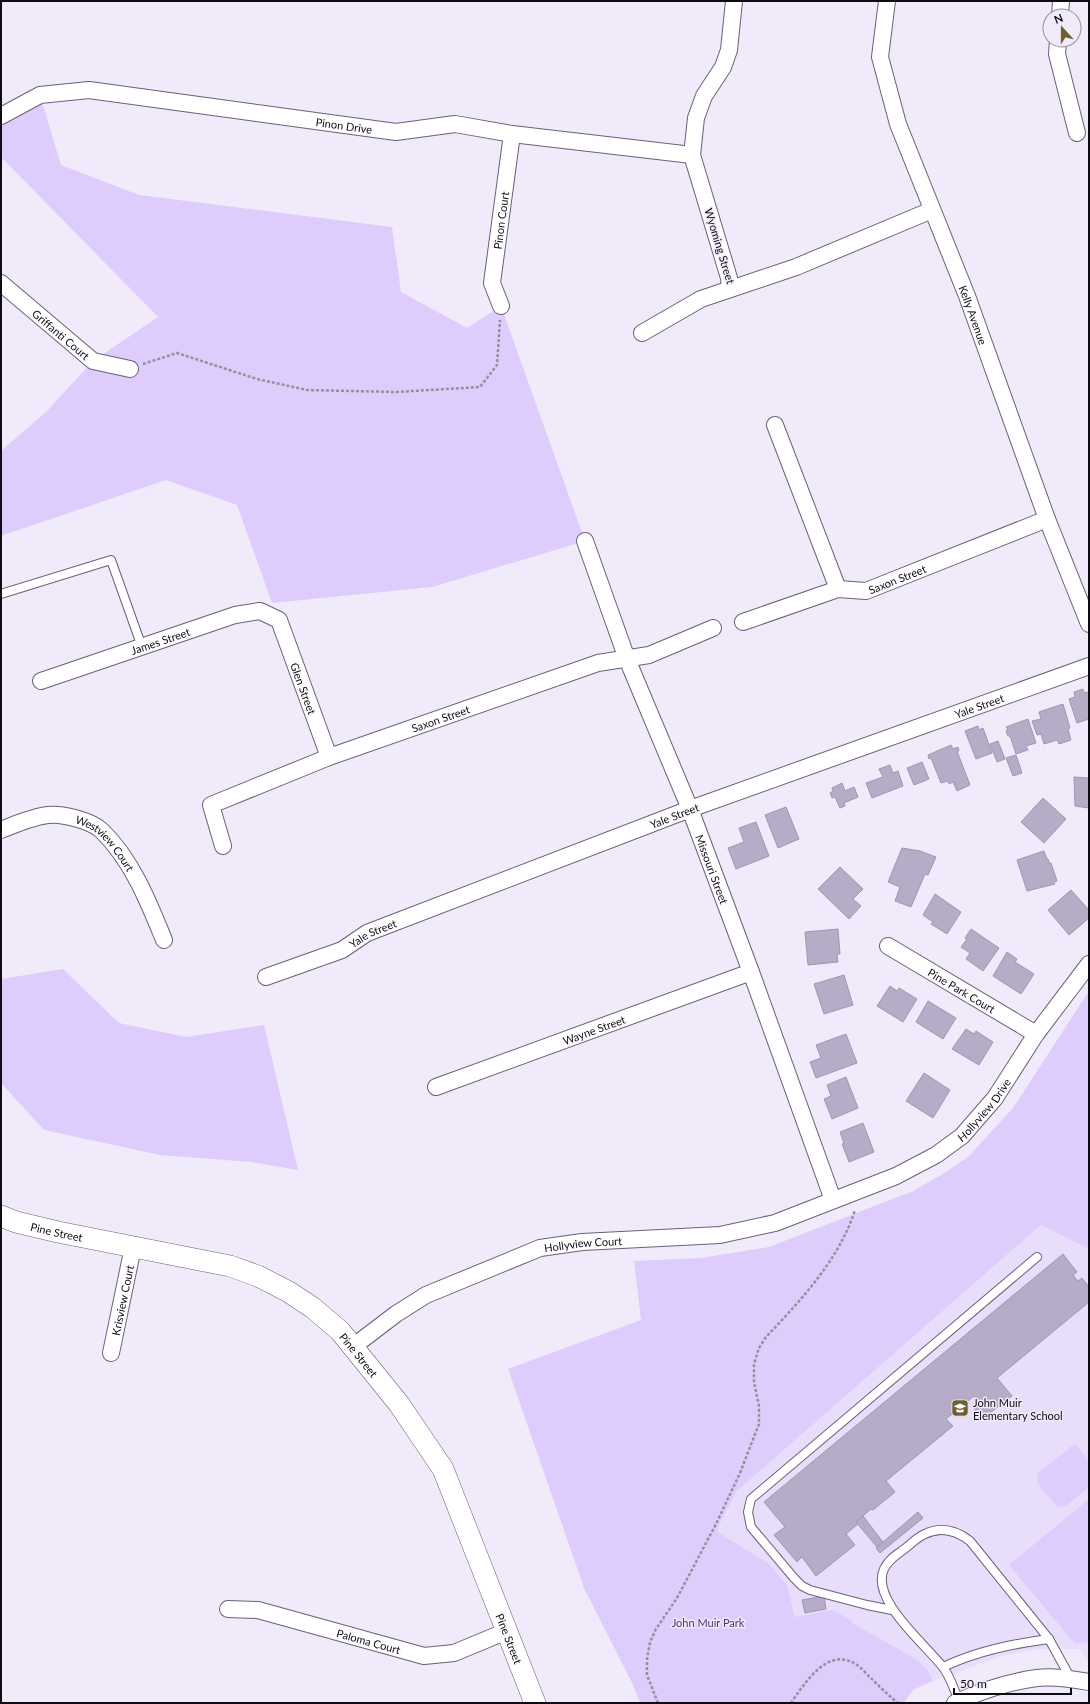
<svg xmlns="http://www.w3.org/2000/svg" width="1090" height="1704" viewBox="0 0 1090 1704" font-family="Lato,sans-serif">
  <rect width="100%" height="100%" fill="#f0eafb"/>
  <!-- built -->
  <polygon fill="#e8defb" points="1041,1225 1089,1249 1089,1663 1080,1649 1039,1649 1002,1656 933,1681 927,1669 852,1623 853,1621 795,1617 787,1585 768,1563 718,1532 718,1527 737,1491"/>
  <!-- green -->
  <g fill="#decdfc">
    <polygon points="40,95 61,165 139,195 392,227 401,292 467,328 501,306 585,541 432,587 272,603 237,505 166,480 1,536 1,451 46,412 93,361 158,317 4,160 1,159 1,116"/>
    <polygon points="63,969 119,1023 186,1037 264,1025 298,1170 251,1162 160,1155 44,1130 1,1083 1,979"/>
    <polygon points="1089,991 1089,1249 1041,1225 737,1491 718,1527 718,1532 768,1563 787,1585 795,1617 832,1610 853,1621 852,1623 916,1659 927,1669 933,1681 913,1690 904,1703 640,1703 632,1683 584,1588 508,1369 641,1320 634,1261 701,1258 769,1247 913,1191 943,1174 969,1156 1013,1108"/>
    <path d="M1073 1445H1076L1089 1460V1487L1066 1506 1058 1507C1051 1498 1033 1485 1038 1473Z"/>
    <polygon points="1089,1499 1089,1642 1075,1644 1009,1565"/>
  </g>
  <!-- building -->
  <g fill="#b6acc7" stroke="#a096b1">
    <polygon points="1083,689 1084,693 1089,692 1089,719 1077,723 1069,699 1075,697 1074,692"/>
    <polygon points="1063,704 1070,728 1068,729 1071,740 1059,744 1057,740 1044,744 1041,734 1037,735 1032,721 1041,719 1039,712"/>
    <polygon points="1028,719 1036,743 1026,746 1028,750 1016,754 1010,736 1008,736 1006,731 1008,730 1006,727"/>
    <polygon points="978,726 979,730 983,728 992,753 976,759 965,731"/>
    <polygon points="998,741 1005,759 997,762 990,744"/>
    <polygon points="951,745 953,749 958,747 959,751 957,751 970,785 957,791 953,782 949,784 948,781 941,783 931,758 929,759 928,755"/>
    <polygon points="1016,755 1022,773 1013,776 1006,758"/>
    <polygon points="922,762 929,779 914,785 907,768"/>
    <polygon points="890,765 893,773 898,771 903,786 872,798 866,783 883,777 879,769"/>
    <polygon points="1074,777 1089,778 1089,808 1075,806"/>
    <polygon points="842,783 845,791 854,787 858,797 844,803 845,806 840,808 835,797 832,798 830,793 833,791 832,788"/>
    <polygon points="1043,798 1066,819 1044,843 1021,822"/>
    <polygon points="786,807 799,839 778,848 765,815"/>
    <polygon points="756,822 769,856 736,869 728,848 744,842 739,828"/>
    <polygon points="902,848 920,851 936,857 928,875 925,874 911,907 895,901 900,887 888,882"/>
    <polygon points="1044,851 1047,859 1048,859 1050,864 1051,863 1057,881 1054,882 1055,884 1027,891 1017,860"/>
    <polygon points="840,867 863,889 853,899 861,906 849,919 818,889"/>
    <polygon points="1071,890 1089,910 1089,918 1069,935 1048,910"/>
    <polygon points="935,894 961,912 947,934 931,924 933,922 923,915"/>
    <polygon points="838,929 840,954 837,954 838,962 808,965 805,932"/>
    <polygon points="971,929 999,948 983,971 966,959 970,953 961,947 967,939 965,938"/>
    <polygon points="1007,952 1017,959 1015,962 1034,974 1021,994 993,976"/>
    <polygon points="844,975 853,1005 824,1014 814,984"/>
    <polygon points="890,986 897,991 899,988 917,999 903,1022 877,1006"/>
    <polygon points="928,1001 956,1018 943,1039 916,1022"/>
    <polygon points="966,1029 974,1034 976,1031 993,1042 979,1065 952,1049"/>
    <polygon points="846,1034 857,1063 816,1078 810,1062 821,1058 816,1045"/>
    <polygon points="924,1073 950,1090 933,1118 906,1101"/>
    <polygon points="846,1077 858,1108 832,1119 824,1099 831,1096 827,1085"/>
    <polygon points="863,1123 874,1152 849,1162 842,1144 844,1143 840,1132"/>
    <polygon points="1063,1254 1077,1272 1073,1275 1078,1281 1082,1278 1089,1287 1089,1302 997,1378 1012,1396 982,1419 974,1409 981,1404 974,1396 946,1419 953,1426 886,1481 895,1492 873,1510 871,1509 856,1522 858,1524 846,1534 855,1545 816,1576 802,1557 797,1562 774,1535 785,1527 764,1502"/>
    <polygon points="918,1512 923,1518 880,1553 876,1548"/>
    <polygon points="863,1516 883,1542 877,1547 856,1522"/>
    <polygon points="824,1596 826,1609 805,1613 802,1600"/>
  </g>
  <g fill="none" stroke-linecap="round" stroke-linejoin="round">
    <defs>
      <g id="service">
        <polyline points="1,594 111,560 142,647"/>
        <polyline points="892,1610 867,1605 810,1590 802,1586 794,1578 751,1527 748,1512 751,1499 1037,1257"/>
        <path d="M943 1667C977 1651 1012 1644 1049 1639"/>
        <path d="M959 1701C954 1690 950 1675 942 1666 924 1643 870 1599 884 1569 888 1560 896 1555 903 1550 910 1545 917 1537 925 1534 941 1526 957 1531 970 1541L1049 1639 1071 1679"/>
      </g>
      <g id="minor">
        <path id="s1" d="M887 1 880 57 898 124 967 296 1047 519 1089 624"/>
        <polyline points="1060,16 1061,1"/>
        <polyline points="1058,40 1057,54 1077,133"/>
        <path id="s2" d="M1 116 40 95 89 90 396 132 455 124 512 134 692 155"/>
        <path id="s3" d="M1 283 93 361 130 369"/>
        <polyline points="730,289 729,278 692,155 696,118 704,96 723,67 729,50 734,1"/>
        <path id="s4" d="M501 306 492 283 512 134"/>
        <polyline points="642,333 701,299 796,267 932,210"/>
        <polyline points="775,425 838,589"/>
        <path id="s5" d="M585 541 627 659 690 809 751 972 833 1200"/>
        <path id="s6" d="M743 622 838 589 866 591 1047 519"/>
        <path id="s7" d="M41 681 235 615 260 611 279 620 329 757"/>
        <path id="s8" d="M1 830C16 824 31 817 48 815 62 813 92 821 102 831 132 860 149 903 164 940"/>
        <path id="s9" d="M223 846 211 805 329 757 598 663 649 655 713 628"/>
        <path id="s10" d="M888 946 1036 1034"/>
        <path id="s11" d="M266 977 342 950 367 933 690 809 1089 666"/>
        <path id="s12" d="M436 1087 751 972"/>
        <path id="s13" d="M354 1346 396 1314 426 1295 540 1248 582 1242 720 1235 775 1223 896 1176 936 1155 962 1136 995 1098 1036 1034 1089 964"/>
        <path id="s14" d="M111 1353 133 1247"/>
        <path id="s15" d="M228 1609 258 1610 424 1656 454 1653 507 1631"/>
        <path d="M955 1703C980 1691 1009 1682 1037 1678 1054 1676 1072 1679 1089 1682"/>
      </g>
      <g id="tertiary">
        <path id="s16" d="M1 1216 16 1222 58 1232 230 1266 258 1276 289 1292 313 1308 340 1331 399 1404 443 1469 535 1703"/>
      </g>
    </defs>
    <!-- service casing -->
    <use href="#service" stroke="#6a6079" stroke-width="10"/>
    <!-- minor casing -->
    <use href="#minor" stroke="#6a6079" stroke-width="18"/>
    <!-- tertiary casing -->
    <use href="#tertiary" stroke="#6a6079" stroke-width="22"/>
    <!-- path -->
    <g stroke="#948f9d" stroke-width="2.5" stroke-dasharray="3 2" stroke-linecap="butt">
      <polyline points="143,364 177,353 257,379 307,390 396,392 480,387 497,365 500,320"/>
      <path d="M658 1703 647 1675V1659L650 1642 656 1629 677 1598 716 1524 740 1473 759 1424V1406L754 1382V1364L759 1348 766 1337C801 1300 839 1260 855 1210"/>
      <path d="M791 1703C805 1683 828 1645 857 1665 863 1669 868 1676 873 1680 881 1688 889 1696 898 1703"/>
    </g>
    <!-- service -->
    <use href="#service" stroke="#fff" stroke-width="8"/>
    <!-- minor -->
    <use href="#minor" stroke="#fff" stroke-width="16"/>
    <!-- tertiary -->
    <use href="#tertiary" stroke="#fff" stroke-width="21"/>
  </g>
  <!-- icons -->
  <defs>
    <symbol id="school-square" viewBox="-11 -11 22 22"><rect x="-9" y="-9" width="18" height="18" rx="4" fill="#6f5f2c" stroke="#f0eafb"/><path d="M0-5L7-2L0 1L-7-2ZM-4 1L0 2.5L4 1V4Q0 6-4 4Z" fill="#fff"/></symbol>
  </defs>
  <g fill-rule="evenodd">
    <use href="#school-square" x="950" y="1398" width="20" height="20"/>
  </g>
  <g text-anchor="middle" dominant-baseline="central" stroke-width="3" stroke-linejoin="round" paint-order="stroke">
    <!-- street labels -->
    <g font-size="11" fill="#0f0b15" stroke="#f0eafb">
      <text stroke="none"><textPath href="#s2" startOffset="351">Pinon Drive</textPath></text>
      <text stroke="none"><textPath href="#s4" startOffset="88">Pinon Court</textPath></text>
      <text transform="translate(720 246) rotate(73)">Wyoming Street</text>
      <text stroke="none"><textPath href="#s1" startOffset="331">Kelly Avenue</textPath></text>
      <text stroke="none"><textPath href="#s3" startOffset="79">Griffanti Court</textPath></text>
      <text stroke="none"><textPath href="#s6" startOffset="162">Saxon Street</textPath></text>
      <text stroke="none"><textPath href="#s7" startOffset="126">James Street</textPath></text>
      <text stroke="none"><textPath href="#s7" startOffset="324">Glen Street</textPath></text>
      <text stroke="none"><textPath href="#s11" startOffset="764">Yale Street</textPath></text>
      <text stroke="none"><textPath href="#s9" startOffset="288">Saxon Street</textPath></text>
      <text stroke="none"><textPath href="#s11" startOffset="440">Yale Street</textPath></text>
      <text stroke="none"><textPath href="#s8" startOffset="117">Westview Court</textPath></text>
      <text stroke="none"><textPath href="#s5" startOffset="352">Missouri Street</textPath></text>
      <text stroke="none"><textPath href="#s11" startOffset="116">Yale Street</textPath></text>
      <text stroke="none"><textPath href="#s10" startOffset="86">Pine Park Court</textPath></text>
      <text stroke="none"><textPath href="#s12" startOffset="168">Wayne Street</textPath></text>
      <text stroke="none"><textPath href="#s13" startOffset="690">Hollyview Drive</textPath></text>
      <text stroke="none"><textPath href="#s16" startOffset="58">Pine Street</textPath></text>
      <text stroke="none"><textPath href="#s13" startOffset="255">Hollyview Court</textPath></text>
      <text stroke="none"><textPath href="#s14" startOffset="54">Krisview Court</textPath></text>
      <text stroke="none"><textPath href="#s16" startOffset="394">Pine Street</textPath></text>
      <text stroke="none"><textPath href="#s16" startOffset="718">Pine Street</textPath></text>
      <text stroke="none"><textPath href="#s15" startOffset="145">Paloma Court</textPath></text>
    </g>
    <!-- poi labels -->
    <g font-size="11" fill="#0f0b15" stroke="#f0eafb" text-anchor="start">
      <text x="973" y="1402">John Muir<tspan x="973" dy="13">Elementary School</tspan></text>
    </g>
    <!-- park labels -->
    <g font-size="11" fill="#4e3073" stroke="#f0eafb">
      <text x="708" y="1622">John Muir Park</text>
    </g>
  </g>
  <!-- border -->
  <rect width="1090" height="1704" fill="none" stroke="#0f0b15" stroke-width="4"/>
  <!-- north arrow -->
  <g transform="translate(1062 28) rotate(339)"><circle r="19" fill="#f0eafb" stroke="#96919f"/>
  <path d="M0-3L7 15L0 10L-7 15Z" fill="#6f5f2c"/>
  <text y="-6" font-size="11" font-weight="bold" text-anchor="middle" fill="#0f0b15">N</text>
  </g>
  <!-- scale -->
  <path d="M954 1688v6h117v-6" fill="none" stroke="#0f0b15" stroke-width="2"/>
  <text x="960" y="1688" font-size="12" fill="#0f0b15" stroke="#f0eafb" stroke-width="3" paint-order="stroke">50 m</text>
</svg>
